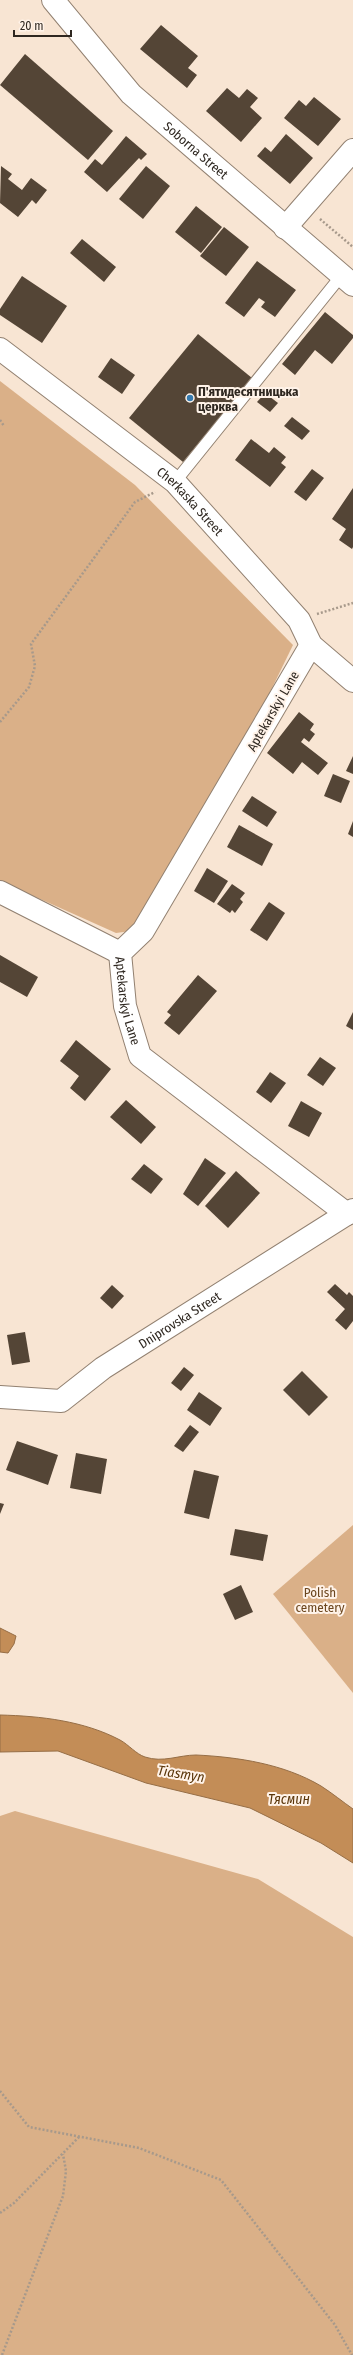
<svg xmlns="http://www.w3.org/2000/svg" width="353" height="2355" viewBox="0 0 353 2355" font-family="'Fira Sans Condensed',sans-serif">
  <rect width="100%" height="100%" fill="#f8e5d3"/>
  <!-- green -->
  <g fill="#dab088">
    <polygon points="0,381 135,485 293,645 235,764 131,931 116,933 0,881"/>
    <polygon points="353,1525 353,1693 273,1594"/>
    <polygon points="15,1811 258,1879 353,1937 353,2355 0,2355 0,1816"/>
  </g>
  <!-- water -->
  <g fill="#c38d57" stroke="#966e46">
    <polygon points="0,1628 16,1636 14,1644 8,1653 0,1652"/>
    <path d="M0 1715C41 1716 84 1721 120 1740 129 1745 136 1754 145 1757 163 1763 179 1755 196 1755 238 1757 284 1764 321 1786 332 1793 343 1802 353 1809V1863L321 1843 250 1808 146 1783 58 1751 0 1752Z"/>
  </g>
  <!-- building -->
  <g fill="#544536">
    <polygon points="161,25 198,56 188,68 197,75 187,88 140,49"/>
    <polygon points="25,54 113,131 88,160 0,85"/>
    <polygon points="227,88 239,98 247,89 258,98 250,107 262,118 241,142 206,111"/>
    <polygon points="314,97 341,119 318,146 284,118 299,100 306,106"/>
    <polygon points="286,134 313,158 290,184 257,156 265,147 271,152"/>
    <polygon points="126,136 147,154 141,160 139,158 107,192 84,172 95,159 102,165"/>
    <polygon points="1,166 12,174 8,179 22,190 31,178 47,190 36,204 32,200 18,217 0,203"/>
    <polygon points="146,166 170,186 143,219 119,199"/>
    <polygon points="196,206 222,227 201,253 175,232"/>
    <polygon points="224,227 249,247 226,276 200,256"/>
    <polygon points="82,239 116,267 104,282 70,253"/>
    <polygon points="257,261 296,290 275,317 261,307 265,302 259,298 244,317 225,303"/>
    <polygon points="22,276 67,306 42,343 0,315 0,309"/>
    <polygon points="325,312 353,335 353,338 332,364 315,350 295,375 282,364"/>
    <polygon points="198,334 252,378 183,462 129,418"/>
    <polygon points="111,358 135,375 122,394 98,377"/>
    <polygon points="265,393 278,403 270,412 257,402"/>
    <polygon points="292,417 310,431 302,440 284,426"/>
    <polygon points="251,439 269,453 274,447 286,457 281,463 286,467 270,487 235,460"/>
    <polygon points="312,469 324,478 306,501 294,492"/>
    <polygon points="353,488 353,547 352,549 339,540 346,529 332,519"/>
    <polygon points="299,712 314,724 310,730 315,734 309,742 304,738 301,742 328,763 318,775 302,762 293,774 267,753"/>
    <polygon points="353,756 353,774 346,771"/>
    <polygon points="333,774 350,781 341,803 324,796"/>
    <polygon points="252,796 277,812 267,827 242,811"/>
    <polygon points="353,821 353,837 348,834"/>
    <polygon points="239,825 273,844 262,866 227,847"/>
    <polygon points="207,868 228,881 214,903 194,891"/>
    <polygon points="232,884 245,893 240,899 243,902 235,913 232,910 230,913 217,904"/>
    <polygon points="269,902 285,913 267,941 250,930"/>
    <polygon points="0,955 38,977 27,997 0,982"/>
    <polygon points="198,975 217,991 179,1035 164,1023 171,1015 167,1012"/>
    <polygon points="353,1012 353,1030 346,1026"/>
    <polygon points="76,1040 111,1069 85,1101 70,1088 79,1076 60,1061"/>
    <polygon points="320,1057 336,1068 323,1086 307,1075"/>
    <polygon points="270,1072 286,1083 271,1103 256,1092"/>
    <polygon points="126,1100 156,1127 141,1144 110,1117"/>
    <polygon points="301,1101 322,1113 309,1137 288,1126"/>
    <polygon points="205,1158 226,1173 198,1206 183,1194"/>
    <polygon points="144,1164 163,1179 151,1194 131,1179"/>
    <polygon points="236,1171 260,1193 228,1228 205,1206"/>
    <polygon points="335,1284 347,1295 349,1292 353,1296 353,1321 346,1330 335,1320 345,1309 327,1292"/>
    <polygon points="112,1285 124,1296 112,1309 100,1298"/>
    <polygon points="25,1332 30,1362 12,1365 7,1335"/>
    <polygon points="184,1367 194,1375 181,1391 171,1383"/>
    <polygon points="302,1371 328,1397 309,1416 283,1390"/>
    <polygon points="199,1392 222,1408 210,1426 187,1410"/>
    <polygon points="190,1425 199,1432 183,1452 174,1446"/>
    <polygon points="17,1441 58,1455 48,1485 6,1470"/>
    <polygon points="76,1453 107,1459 101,1494 70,1488"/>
    <polygon points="194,1470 219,1476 209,1519 184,1513"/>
    <polygon points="0,1503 4,1504 0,1514"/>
    <polygon points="235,1529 268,1535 263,1561 230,1555"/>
    <polygon points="241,1585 253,1612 235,1620 223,1594"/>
  </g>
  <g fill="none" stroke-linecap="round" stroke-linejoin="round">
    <defs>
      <polyline id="service" points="175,482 341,276"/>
      <g id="minor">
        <polyline points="285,228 353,150"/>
        <path id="s1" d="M0 349 175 482 299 620 311 645 353 681"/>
        <path id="s2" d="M311 645 143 931 120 953 125 1006 140 1056 347 1214"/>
        <polyline points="0,892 120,953"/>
        <path id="s3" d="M0 1397 61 1401 103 1368 353 1210"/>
      </g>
      <g id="secondary">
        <path id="s4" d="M53 0 131 94 353 285"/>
      </g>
    </defs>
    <!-- service casing -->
    <use href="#service" stroke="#928171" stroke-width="13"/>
    <!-- minor casing -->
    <use href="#minor" stroke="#928171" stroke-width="24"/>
    <!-- secondary casing -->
    <use href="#secondary" stroke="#928171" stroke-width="24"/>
    <!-- path -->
    <g stroke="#a7998b" stroke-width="2.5" stroke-dasharray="2 2" stroke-linecap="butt">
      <polyline points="320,219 353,247"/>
      <polyline points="0,420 4,426"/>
      <polyline points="317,614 353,603"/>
      <polyline points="0,722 29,687 35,666 31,644 135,502 155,492"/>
      <polyline points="0,2091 29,2127 139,2148 221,2180 335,2325 352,2355"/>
      <polyline points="0,2213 14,2203 79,2137"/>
      <polyline points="2,2355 63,2196 66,2171 63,2154"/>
    </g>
    <!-- service -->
    <use href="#service" stroke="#fff" stroke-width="11"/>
    <!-- minor -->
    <use href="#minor" stroke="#fff" stroke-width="22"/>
    <!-- secondary -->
    <use href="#secondary" stroke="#fff" stroke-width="22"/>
  </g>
  <!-- markers -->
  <circle fill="#357aaf" stroke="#fff3e9" stroke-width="1.5" cx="190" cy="398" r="4"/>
  <g text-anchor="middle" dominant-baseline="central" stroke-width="4" stroke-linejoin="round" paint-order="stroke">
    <!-- street labels -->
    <g font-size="13" fill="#2e2720" stroke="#fff3e9">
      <text stroke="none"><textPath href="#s4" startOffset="208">Soborna Street</textPath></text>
      <text stroke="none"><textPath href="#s1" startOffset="244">Cherkaska Street</textPath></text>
      <text transform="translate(273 711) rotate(-60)">Aptekarskyi Lane</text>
      <text stroke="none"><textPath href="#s2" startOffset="412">Aptekarskyi Lane</textPath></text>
      <text stroke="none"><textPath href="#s3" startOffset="205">Dniprovska Street</textPath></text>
    </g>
    <!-- poi labels -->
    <g font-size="13" font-weight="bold" fill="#2e2720" stroke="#fff3e9" text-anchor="start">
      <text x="198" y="391">П'ятидесятницька<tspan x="198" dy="15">церква</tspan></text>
    </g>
    <!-- park labels -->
    <g font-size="13" fill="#6c461e" stroke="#fff3e9">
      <text x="320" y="1592">Polish<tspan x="320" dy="15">cemetery</tspan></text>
    </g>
    <!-- water labels -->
    <g font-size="14" font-style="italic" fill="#5b360a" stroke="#fff3e9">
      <text transform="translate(181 1774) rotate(9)">Tiasmyn</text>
      <text x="289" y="1799">Тясмин</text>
    </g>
  </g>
  <!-- scale -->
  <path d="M14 30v6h57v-6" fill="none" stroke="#2e2720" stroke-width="2"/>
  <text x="20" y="30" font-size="12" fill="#2e2720" stroke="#fff3e9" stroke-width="3" paint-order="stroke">20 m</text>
</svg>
